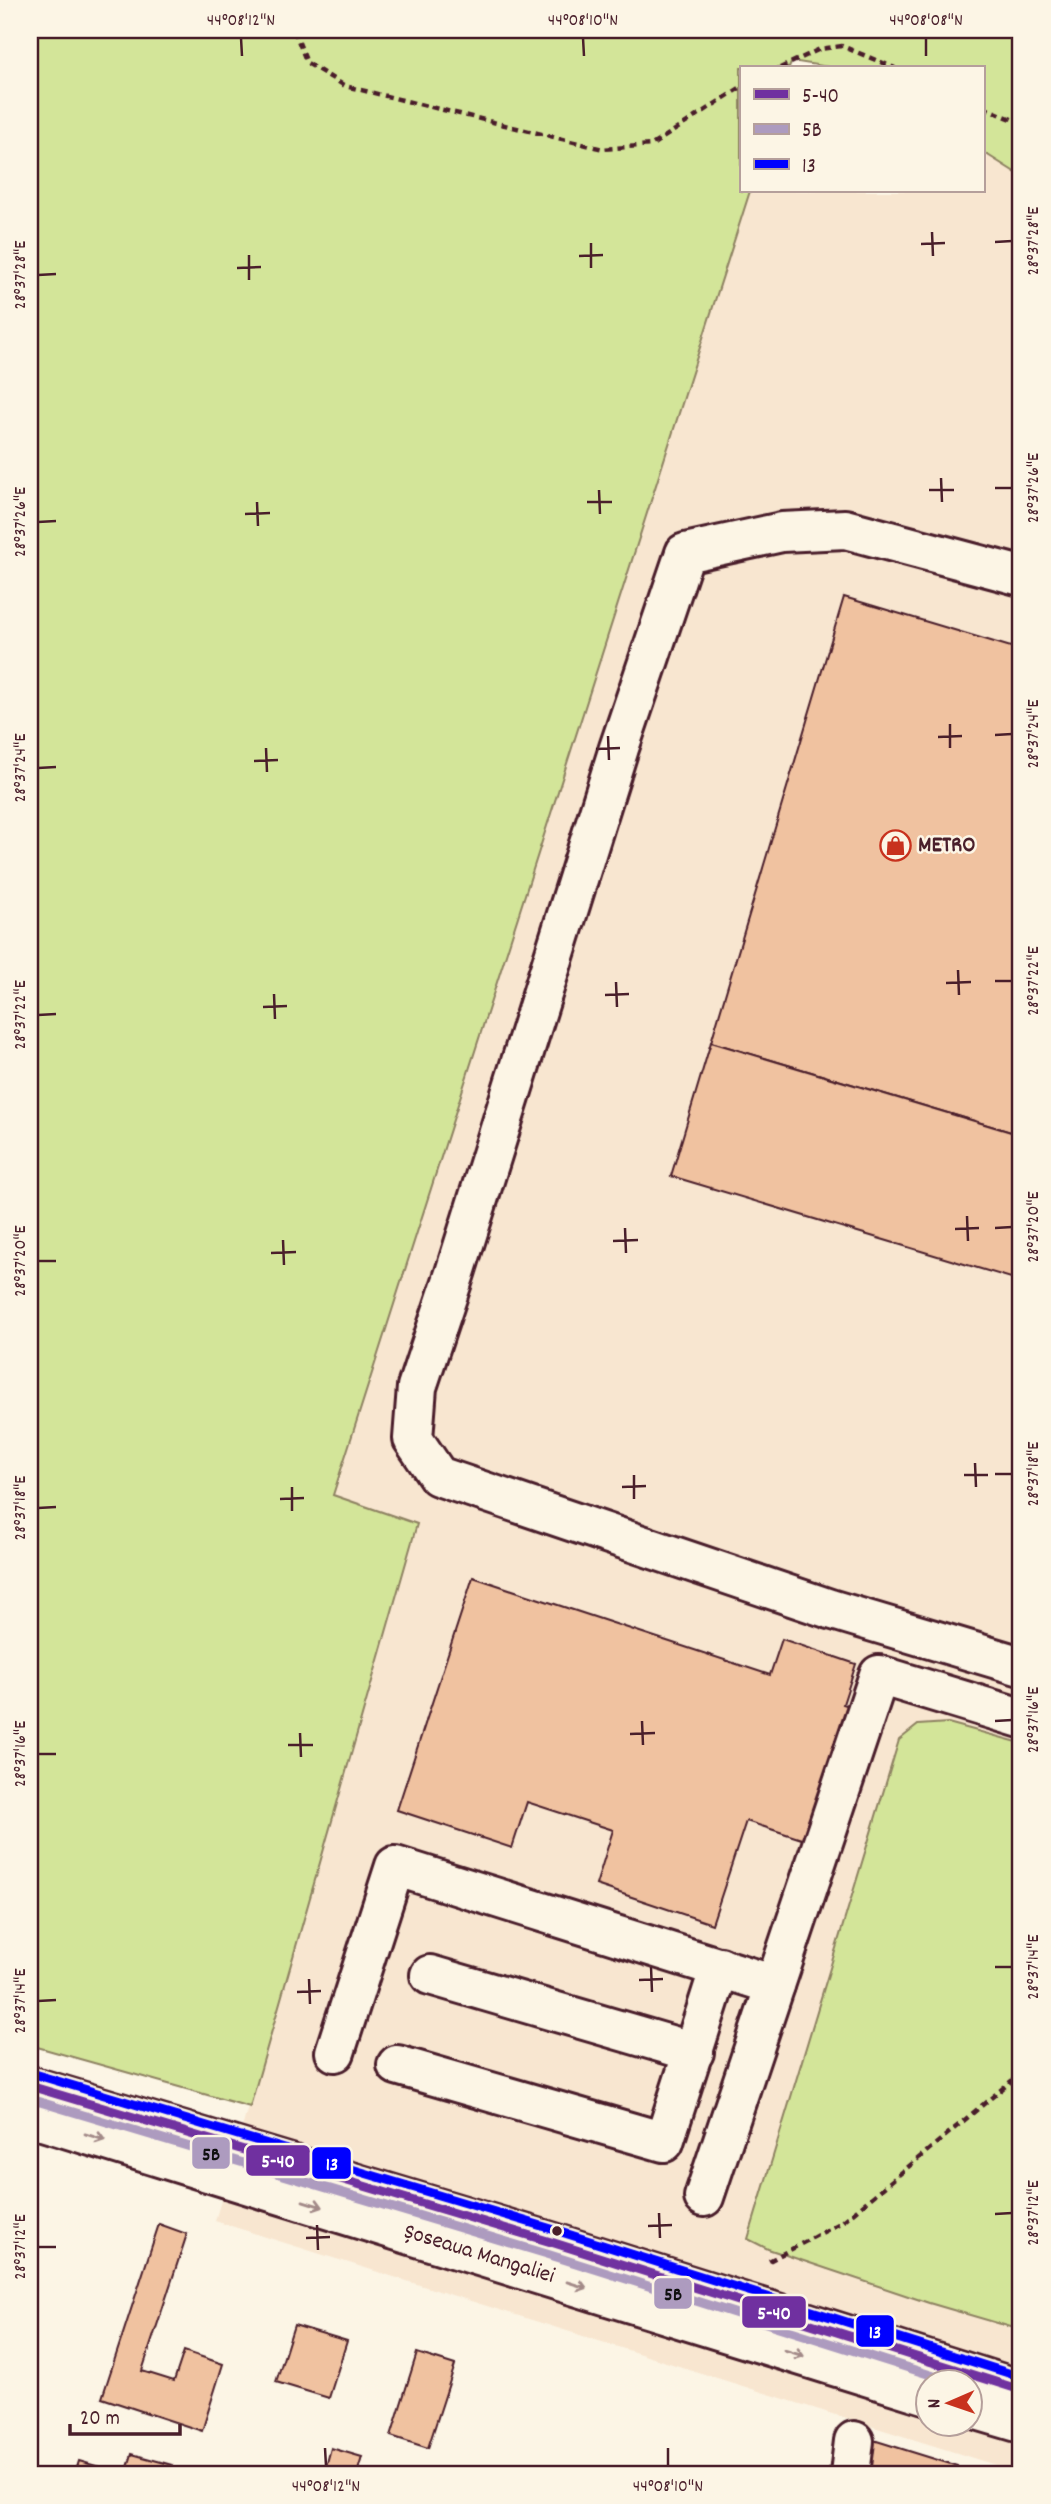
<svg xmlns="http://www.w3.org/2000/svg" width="1051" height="2504" viewBox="0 0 1051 2504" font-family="Dekko,sans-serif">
  <rect width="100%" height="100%" fill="#fcf5e5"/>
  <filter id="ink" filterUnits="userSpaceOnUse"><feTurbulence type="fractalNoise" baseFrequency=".0143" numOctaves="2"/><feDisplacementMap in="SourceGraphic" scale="14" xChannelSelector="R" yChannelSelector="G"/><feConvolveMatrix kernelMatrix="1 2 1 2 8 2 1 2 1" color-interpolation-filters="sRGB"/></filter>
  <g filter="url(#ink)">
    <!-- built -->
    <path fill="#f8e6d0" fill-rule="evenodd" d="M983 152 1021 176V2473L215 2221 417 1524 333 1495 750 191H983ZM928 2382H970V2424H928Z"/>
    <!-- green -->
    <g fill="#d3e599" stroke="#8e8262" stroke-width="2">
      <polygon points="30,30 1021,30 1021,176 983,152 983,68 835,68 792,61 789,68 741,68 741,191 750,191 333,1495 417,1524 250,2107 30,2045"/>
      <polygon points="948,1723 1021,1743 1021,2330 929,2303 768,2249 748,2239 899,1740 918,1725"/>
    </g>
    <!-- building -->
    <g fill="#f0c2a0" stroke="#4a1f2b" stroke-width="2">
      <polygon points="844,597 1021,650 1021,1135 711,1042"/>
      <polygon points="711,1042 1021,1135 1021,1281 671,1176"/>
      <polygon points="473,1577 770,1675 782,1639 856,1664 843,1704 864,1710 820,1845 746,1821 712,1924 596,1885 613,1830 527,1802 512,1848 397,1810"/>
      <polygon points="159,2224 187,2234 142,2371 174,2381 184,2351 223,2364 202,2431 102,2398"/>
      <polygon points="294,2325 347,2341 329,2398 276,2382"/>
      <polygon points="417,2353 455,2365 428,2448 391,2436"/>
      <polygon points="867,2438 957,2466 955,2474 864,2474"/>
      <polygon points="331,2448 362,2457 357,2474 324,2474"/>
      <polygon points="132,2454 172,2465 170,2474 126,2474"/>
      <polygon points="79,2461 124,2474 75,2474"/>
    </g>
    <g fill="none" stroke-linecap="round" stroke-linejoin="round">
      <defs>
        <g id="minor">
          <polyline points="1021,576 845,529 782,532 685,553 619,748 455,1273 417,1387 413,1439 438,1476 830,1609 1021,1666"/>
          <polyline points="430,1975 694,2052"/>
          <polyline points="335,2052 395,1866 775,1985"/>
          <polyline points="397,2065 664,2142 720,1967"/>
          <polyline points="704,2197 879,1675 1021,1718"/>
          <polyline points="850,2474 854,2441"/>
        </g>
        <g id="major">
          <polyline points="30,2086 551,2242 1021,2390"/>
          <polyline points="30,2117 928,2395"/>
          <polyline points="970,2408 1021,2423"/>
        </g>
      </defs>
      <!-- minor casing -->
      <use href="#minor" stroke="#4a1f2b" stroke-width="44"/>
      <!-- major casing -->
      <use href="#major" stroke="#4a1f2b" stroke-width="44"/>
      <!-- path -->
      <g stroke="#4a1f2b" stroke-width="4.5" stroke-dasharray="7 5" stroke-linecap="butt">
        <polyline points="294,30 307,63 345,86 603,149 652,145 741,87"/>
        <polyline points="780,68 820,49 842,46 895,68"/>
        <polyline points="983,107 1021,123"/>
        <polyline points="769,2261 842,2222 1021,2073"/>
      </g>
      <!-- minor -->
      <use href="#minor" stroke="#fcf5e5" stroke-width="38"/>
      <!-- major -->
      <use href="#major" stroke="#fcf5e5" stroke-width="38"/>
      <defs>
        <polyline id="bus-1" points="30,2086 551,2242 1021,2390"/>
        <polyline id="bus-2" points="30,2099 547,2254 953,2382"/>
        <polyline id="bus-3" points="34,2074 555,2230 1021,2377"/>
      </defs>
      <!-- bus-1 casing -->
      <use href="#bus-1" stroke="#fcf5e5" stroke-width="14"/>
      <!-- bus-2 casing -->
      <use href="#bus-2" stroke="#fcf5e5" stroke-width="14"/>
      <!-- bus-3 casing -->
      <use href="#bus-3" stroke="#fcf5e5" stroke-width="14"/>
      <!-- bus-1 -->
      <use href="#bus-1" stroke="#7030a0" stroke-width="9"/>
      <!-- bus-2 -->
      <use href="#bus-2" stroke="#ad9bbf" stroke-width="9"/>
      <!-- bus-3 -->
      <use href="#bus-3" stroke="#00f" stroke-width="9"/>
    </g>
    <!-- one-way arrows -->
    <defs><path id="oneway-shaft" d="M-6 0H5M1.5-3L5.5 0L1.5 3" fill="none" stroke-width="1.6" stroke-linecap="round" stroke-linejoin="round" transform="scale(1.75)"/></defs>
    <g stroke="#a38a88">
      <use href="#oneway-shaft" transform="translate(95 2137) rotate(17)"/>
      <use href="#oneway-shaft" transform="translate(313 2204) rotate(17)"/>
      <use href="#oneway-shaft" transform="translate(577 2285) rotate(17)"/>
      <use href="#oneway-shaft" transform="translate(794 2353) rotate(17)"/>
    </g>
  </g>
  <!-- ticks -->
  <path fill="none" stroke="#4a1f2b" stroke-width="2.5" d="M241 38 242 56M583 38 584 56M926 38V56M932 232 933 256M995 242 1012 241M591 243V268M921 244 945 243M249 255V280M579 256 603 255M237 268 261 267M38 275 56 274M941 478 942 502M995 488H1012M599 490 600 514M929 490H954M257 502 258 526M587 502H612M245 514 270 513M38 522 56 521M950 724V748M995 735 1012 734M608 736 609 760M938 737 962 736M266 748 267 772M596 749 620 748M254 761 278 760M38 768 56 767M958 970 959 995M995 981H1012M616 982 617 1007M946 983 971 982M274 994 275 1019M605 995 629 994M263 1007 287 1006M38 1015 56 1014M967 1216 968 1241M625 1228 626 1253M995 1228 1012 1227M955 1229 979 1228M283 1240 284 1265M613 1241 638 1240M271 1253 296 1252M38 1261H56M975 1463 976 1487M995 1474H1012M634 1475V1499M964 1475H988M292 1487V1511M622 1487 646 1486M280 1499 304 1498M38 1508 56 1507M642 1721 643 1745M995 1721 1012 1720M300 1733 301 1757M630 1734 655 1733M288 1745H313M38 1754H56M651 1967 652 1992M995 1967H1012M309 1979 310 2004M639 1980 663 1979M297 1992 321 1991M38 2001 56 2000M659 2213 660 2238M995 2214 1012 2213M317 2225 318 2250M648 2226 672 2225M306 2238 330 2237M38 2247H56M325 2448 326 2466M668 2448V2466"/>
  <!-- icons -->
  <defs>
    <symbol id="shop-ring" viewBox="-11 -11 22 22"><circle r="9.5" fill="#fcf5e5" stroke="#c8321e" stroke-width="1.5"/><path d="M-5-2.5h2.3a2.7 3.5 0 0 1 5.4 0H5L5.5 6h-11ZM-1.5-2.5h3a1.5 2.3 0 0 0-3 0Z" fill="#c8321e"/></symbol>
  </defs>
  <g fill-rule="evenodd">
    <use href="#shop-ring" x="878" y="828" width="35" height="35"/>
  </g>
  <!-- markers -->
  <circle fill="#4a1f2b" stroke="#fcf5e5" stroke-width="2.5" cx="557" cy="2231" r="6"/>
  <g text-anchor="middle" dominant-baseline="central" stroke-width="5" stroke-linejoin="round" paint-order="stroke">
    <!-- poi labels -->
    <g font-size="23" font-weight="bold" fill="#4a1f2b" stroke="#fcf5e5" text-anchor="start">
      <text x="918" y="846">METRO</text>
    </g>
    <!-- street labels -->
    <g font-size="23" fill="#4a1f2b" stroke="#fcf5e5">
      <text transform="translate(479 2255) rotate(17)">Șoseaua Mangaliei</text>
    </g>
  </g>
  <g stroke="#fcf5e5" stroke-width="2.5">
    <rect x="191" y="2136" width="40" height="34" rx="7" fill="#ad9bbf"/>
    <rect x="245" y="2144" width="66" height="33" rx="7" fill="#7030a0"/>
    <rect x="311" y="2146" width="41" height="34" rx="7" fill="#00f"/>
    <rect x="653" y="2277" width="40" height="33" rx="7" fill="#ad9bbf"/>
    <rect x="741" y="2295" width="66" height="34" rx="7" fill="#7030a0"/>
    <rect x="855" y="2314" width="40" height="34" rx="7" fill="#00f"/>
  </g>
  <g font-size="19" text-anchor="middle" font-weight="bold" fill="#fff">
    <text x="278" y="2167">5-40</text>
    <text x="332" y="2170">13</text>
    <text x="774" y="2319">5-40</text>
    <text x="875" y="2338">13</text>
  </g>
  <g font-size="19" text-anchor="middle" font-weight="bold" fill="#111">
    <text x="211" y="2160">5B</text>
    <text x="673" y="2300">5B</text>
  </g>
  <!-- margin -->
  <rect width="1051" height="2504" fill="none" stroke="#fcf5e5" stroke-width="77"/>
  <!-- legend -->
  <rect x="740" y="66" width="245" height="126" fill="#fcf5e5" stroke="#b59f9b" stroke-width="2"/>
  <rect x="754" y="89" width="35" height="10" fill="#7030a0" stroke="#b59f9b" stroke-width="2"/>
  <text x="802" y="102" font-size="21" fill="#4a1f2b">5-40</text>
  <rect x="754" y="124" width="35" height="10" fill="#ad9bbf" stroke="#b59f9b" stroke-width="2"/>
  <text x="802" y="136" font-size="21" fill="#4a1f2b">5B</text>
  <rect x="754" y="159" width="35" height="10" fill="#0000ff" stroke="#b59f9b" stroke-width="2"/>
  <text x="802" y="172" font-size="21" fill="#4a1f2b">13</text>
  <!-- north arrow -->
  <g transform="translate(949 2403) rotate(268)"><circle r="33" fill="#fcf5e5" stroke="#b59f9b" stroke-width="2"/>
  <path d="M0-5L12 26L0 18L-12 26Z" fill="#c8321e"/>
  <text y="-10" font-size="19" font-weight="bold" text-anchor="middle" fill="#4a1f2b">N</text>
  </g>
  <!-- scale -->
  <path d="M70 2424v10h110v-10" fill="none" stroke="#4a1f2b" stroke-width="3.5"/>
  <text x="80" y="2424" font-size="21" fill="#4a1f2b" stroke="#fcf5e5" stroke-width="5" paint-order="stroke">20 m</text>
  <rect x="38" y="38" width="974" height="2428" fill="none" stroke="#4a1f2b" stroke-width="2.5"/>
  <g font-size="18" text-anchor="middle" fill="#4a1f2b">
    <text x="241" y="25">44°08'12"N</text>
    <text x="583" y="25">44°08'10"N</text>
    <text x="926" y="25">44°08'08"N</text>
    <text transform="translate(1032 241) rotate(-90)" y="6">28°37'28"E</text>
    <text transform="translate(19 275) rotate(-90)" y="6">28°37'28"E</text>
    <text transform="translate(1032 488) rotate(-90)" y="6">28°37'26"E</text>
    <text transform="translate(19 522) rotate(-90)" y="6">28°37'26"E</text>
    <text transform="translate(1032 734) rotate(-90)" y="6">28°37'24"E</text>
    <text transform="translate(19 768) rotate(-90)" y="6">28°37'24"E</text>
    <text transform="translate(1032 981) rotate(-90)" y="6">28°37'22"E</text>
    <text transform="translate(19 1015) rotate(-90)" y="6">28°37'22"E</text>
    <text transform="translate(1032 1227) rotate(-90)" y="6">28°37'20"E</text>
    <text transform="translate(19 1261) rotate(-90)" y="6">28°37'20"E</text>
    <text transform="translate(1032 1474) rotate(-90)" y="6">28°37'18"E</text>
    <text transform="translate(19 1508) rotate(-90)" y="6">28°37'18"E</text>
    <text transform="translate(1032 1720) rotate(-90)" y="6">28°37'16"E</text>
    <text transform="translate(19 1754) rotate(-90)" y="6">28°37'16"E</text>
    <text transform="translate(1032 1967) rotate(-90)" y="6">28°37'14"E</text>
    <text transform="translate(19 2001) rotate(-90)" y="6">28°37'14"E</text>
    <text transform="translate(1032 2213) rotate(-90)" y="6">28°37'12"E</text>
    <text transform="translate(19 2247) rotate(-90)" y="6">28°37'12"E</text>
    <text x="326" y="2491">44°08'12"N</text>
    <text x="668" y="2491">44°08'10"N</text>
  </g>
</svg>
